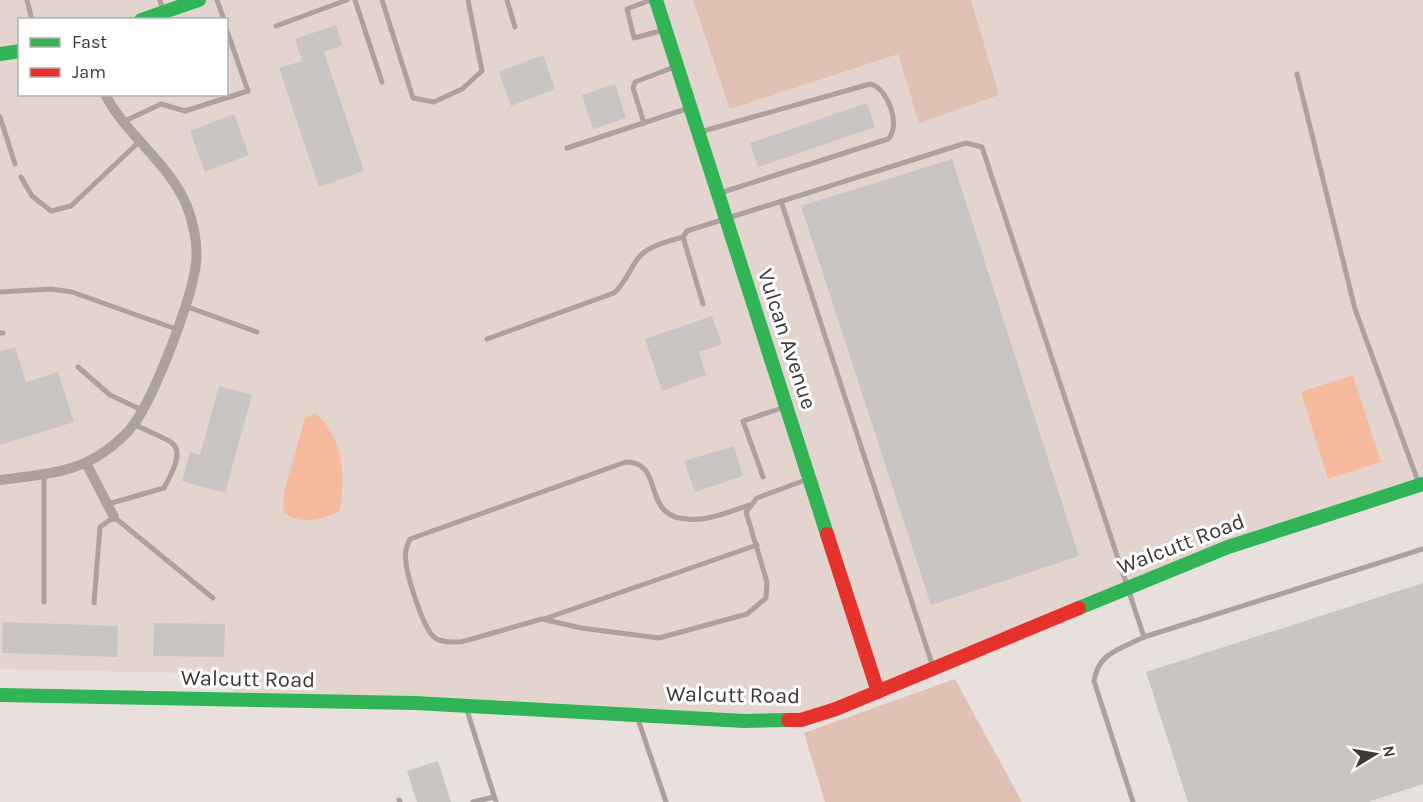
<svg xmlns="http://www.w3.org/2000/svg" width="1423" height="802" viewBox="0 0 1423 802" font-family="Karla,sans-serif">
  <rect width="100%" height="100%" fill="#e7e0dd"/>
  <!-- built -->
  <path fill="#e3d4ce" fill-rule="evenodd" d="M0 0H1423V484L1257 537 801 720 233 699 236 674 0 669ZM20 20H226V94H20Z"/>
  <!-- green -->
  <g fill="#e0c1b4">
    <polygon points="693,0 971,0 999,95 919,123 898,54 730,109"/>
    <polygon points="955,679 1022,802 825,802 804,733"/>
  </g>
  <!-- water -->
  <g fill="#f6ba9f">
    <polygon points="1353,375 1381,462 1328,479 1301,392"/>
    <path d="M315 413C343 436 347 478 339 512 320 519 300 526 283 512L284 493 305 418Z"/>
  </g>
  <!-- building -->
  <g fill="#cac5c3">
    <polygon points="336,25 342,45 324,52 364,171 319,187 279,68 302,61 295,39"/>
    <polygon points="543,55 555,89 511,106 499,72"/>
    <polygon points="615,84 626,118 593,129 582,95"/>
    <polygon points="867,103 875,127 758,167 750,143"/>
    <polygon points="234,114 249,155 205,172 190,131"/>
    <polygon points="952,159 1079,556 931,605 801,206"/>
    <polygon points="712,316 722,344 699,352 706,375 662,391 645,339"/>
    <polygon points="15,347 26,382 58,372 74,422 0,445 0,351"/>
    <polygon points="219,386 252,395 225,493 182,481 190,452 200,455"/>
    <polygon points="734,446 743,476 695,492 684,461"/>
    <polygon points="1423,583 1423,784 1368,802 1188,802 1146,672"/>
    <polygon points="3,622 118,626 117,657 2,653"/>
    <polygon points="154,623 225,624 224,657 153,656"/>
    <polygon points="438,761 451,802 417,802 407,771"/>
  </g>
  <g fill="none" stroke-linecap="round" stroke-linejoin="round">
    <!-- lane -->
    <g stroke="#aca19c" stroke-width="5">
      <polyline points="27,0 32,20"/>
      <polyline points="160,0 163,10"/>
      <polyline points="217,0 224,20"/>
      <polyline points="355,0 382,82"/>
      <polyline points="382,0 413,98 434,102 462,89 482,71 468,0"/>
      <polyline points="507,0 515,27"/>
      <polyline points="651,0 627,9 634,38 664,30"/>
      <polyline points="276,26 347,0"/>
      <polyline points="1297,74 1355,309 1419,484"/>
      <polyline points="0,117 15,164"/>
      <polyline points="125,121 161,104 185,111 248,91 226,28"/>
      <polyline points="644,123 633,88 635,82 677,66"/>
      <path d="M700 132 870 84C887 87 902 125 888 139L720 193"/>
      <polyline points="567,148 689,108"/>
      <polyline points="21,177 32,196 51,211 71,206 140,141"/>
      <polyline points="781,201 933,667"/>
      <polyline points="0,292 51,289 72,292 176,329"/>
      <path d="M703 304 683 237 687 231 966 143 982 147 1144 637C1120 649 1098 653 1094 681L1133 802"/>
      <polyline points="185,306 257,332"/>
      <polyline points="0,333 3,333"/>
      <path d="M487 339 614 293C625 283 628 273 636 261 646 246 666 242 683 237"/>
      <polyline points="78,367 110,395 142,410"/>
      <polyline points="763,477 743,421 785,407"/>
      <path d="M108 504 164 488C192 437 172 445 134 424"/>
      <path d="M749 505C734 510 716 518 700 519 635 525 669 462 626 462L410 539C407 546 404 553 406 562 407 576 423 628 434 637 441 643 452 642 461 642L542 619 581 628 659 638 747 614 766 598 767 582 746 512 757 498 808 479"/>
      <polyline points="44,602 44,475"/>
      <polyline points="94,603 100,527 114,517 213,598"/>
      <polyline points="544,619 757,545"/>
      <polyline points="1144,637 1423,549"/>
      <polyline points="466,707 496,802"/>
      <polyline points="637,716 666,802"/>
      <polyline points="399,800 400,802"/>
      <polyline points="473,802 494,797"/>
    </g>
    <!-- street -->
    <g stroke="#aca19c" stroke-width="10">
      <polyline points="86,463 114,517"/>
      <path d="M0 480C36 475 74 474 104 452 114 445 127 434 134 424 155 395 192 299 196 263 198 245 194 226 188 209 172 165 126 136 105 94"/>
    </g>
    <!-- fast -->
    <g stroke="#30b455" stroke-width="14">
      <polyline points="656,0 827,534"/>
      <polyline points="141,20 199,0"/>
      <polyline points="0,54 20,51"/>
      <polyline points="1079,608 1228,547 1423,484"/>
      <polyline points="0,695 415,703 744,721 788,720"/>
    </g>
    <!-- jam -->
    <g stroke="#e5322d" stroke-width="14">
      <polyline points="827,534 878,692"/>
      <polyline points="788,720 801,720 836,709 1079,608"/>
    </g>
  </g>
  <g text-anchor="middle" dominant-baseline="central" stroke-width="6" stroke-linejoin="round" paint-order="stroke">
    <!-- street labels -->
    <g font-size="22" fill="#3e3937" stroke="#fff">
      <text transform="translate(787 339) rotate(72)">Vulcan Avenue</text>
      <text transform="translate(1181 544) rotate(-21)">Walcutt Road</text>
      <text transform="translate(248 679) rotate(1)">Walcutt Road</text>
      <text transform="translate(733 695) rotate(1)">Walcutt Road</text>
    </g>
  </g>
  <!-- legend -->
  <rect x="18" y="18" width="210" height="78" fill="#ffffff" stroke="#b2b0af" stroke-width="1.5"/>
  <rect x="30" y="38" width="30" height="9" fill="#30b455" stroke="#b2b0af" stroke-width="1.5"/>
  <text x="72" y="48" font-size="18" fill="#3e3937">Fast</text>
  <rect x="30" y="68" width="30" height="9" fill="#e5322d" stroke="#b2b0af" stroke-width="1.5"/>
  <text x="72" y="78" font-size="18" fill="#3e3937">Jam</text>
  <!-- north arrow -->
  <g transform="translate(1375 754) rotate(79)" stroke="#ffffff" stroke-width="4.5" paint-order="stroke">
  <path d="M0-4.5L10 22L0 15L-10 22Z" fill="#3e3937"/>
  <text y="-9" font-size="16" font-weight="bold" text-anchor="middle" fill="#3e3937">N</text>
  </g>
</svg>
